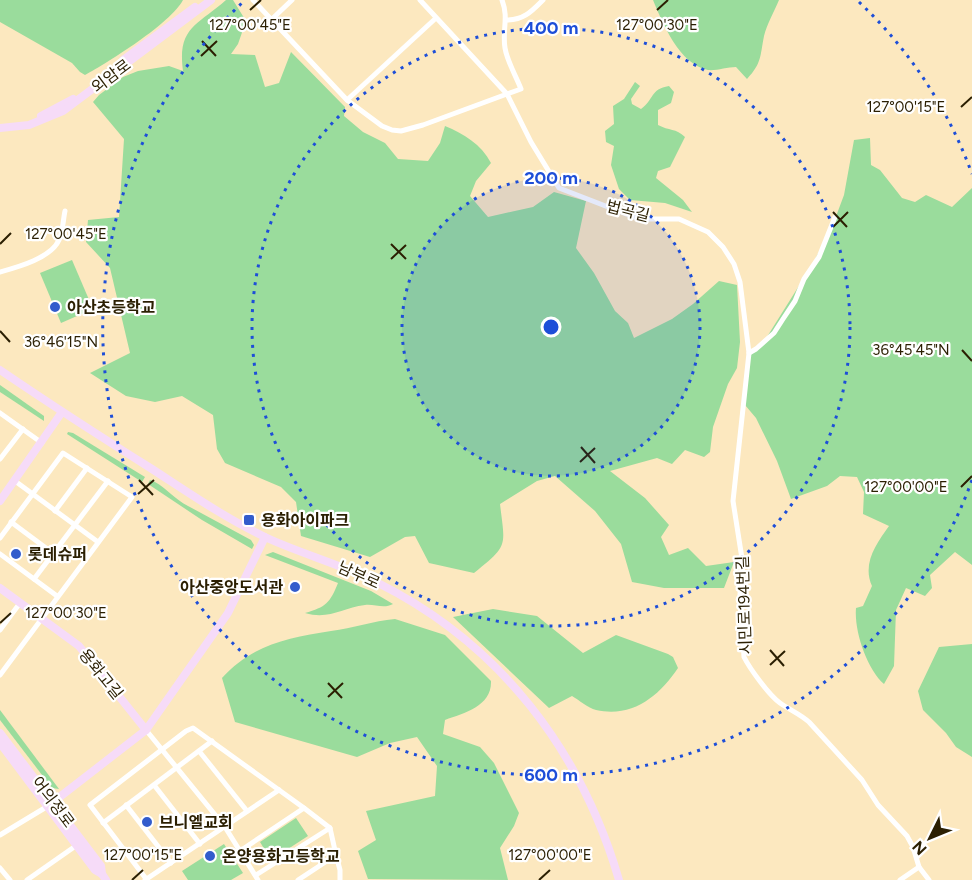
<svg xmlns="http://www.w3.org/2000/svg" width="972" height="880" viewBox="0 0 972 880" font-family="Figtree,'Noto Sans KR',sans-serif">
  <rect width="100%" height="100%" fill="#fce8bf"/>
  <!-- green -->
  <g fill="#9adc9c">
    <path d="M0 0H183C171 23 109 62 85 75L80 72 72 63 0 22Z"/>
    <path d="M226 0H233L246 21 238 44 231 54 255 55 265 87 279 83 291 52 345 107 344 116 363 132 385 143 398 159 428 161 440 143 445 126C464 134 481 144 491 163L476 181 470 196 488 217 533 207 554 192 586 201 576 248 594 273 615 311 628 323 634 338 672 319 693 304 719 281 737 285 740 342 737 368 728 384 713 427 710 452 704 457 685 450 672 464 657 458 610 471 645 498 669 525 661 537 669 555 688 548 706 566 734 562 724 588H664L632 582 621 544 595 511 555 476 537 481 500 504C505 547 509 545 474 573L429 563 415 536 405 537 370 557 301 536 296 502 281 487 225 463 217 449 213 415 182 396 155 402 126 396 90 373 130 353 110 268 86 242 88 220 119 217 124 139 93 102 99 95 123 77 138 71 169 66 183 71C177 27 198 25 226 0Z"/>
    <path d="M653 0H779C774 12 767 24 764 36 760 56 762 63 747 79L736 67C727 67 716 71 708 70 679 64 663 24 653 0Z"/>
    <path d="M635 82 640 86 631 99 632 104 641 109C654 100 650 89 669 86L674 92 671 103 658 110V125C669 131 676 128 685 137L670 167 658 171 656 178 683 200 692 212 665 203 630 200 619 189 611 165 614 146 606 142 605 131 614 124 613 106 624 99Z"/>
    <path d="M870 138 871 165 880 170 902 198 915 202 926 195 952 207 972 188V565L955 552 930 575 932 588 925 596 906 588 896 610 894 666 884 684C867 669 854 631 856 608L863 606 872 586C862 564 876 544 889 526L863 514 864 492 857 477 840 476 827 486 791 499 777 461 756 418 745 405 748 356 765 340 812 265 832 227 844 195 854 140Z"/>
    <polygon points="72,260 93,309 61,323 40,273"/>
    <polygon points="0,385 44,416 44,421 0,392"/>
    <polygon points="68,432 73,433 145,477 142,482 67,434"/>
    <path d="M150 480C162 483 175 500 188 506 209 517 230 529 251 540L254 545 252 549 202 520 148 484Z"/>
    <path d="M273 552 371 591 393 604C384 609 375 604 365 605 342 608 329 620 305 613 326 607 330 603 338 583L265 555Z"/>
    <path d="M493 609 537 616 583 653 616 635 668 654 673 657 678 668C659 696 633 718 596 710 588 708 579 700 572 696L549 708 453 617Z"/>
    <path d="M395 619 445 635 491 681C492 706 465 713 445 720L443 734 480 747 494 763 519 813 514 826 500 848 508 880 368 879 358 851 376 840 366 811 435 796 437 766 417 737 390 743 357 757 235 722 222 678C253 644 288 638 331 631 353 628 373 621 395 619Z"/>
    <polygon points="972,644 972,757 956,747 946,733 923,710 918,691 939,647"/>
    <polygon points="0,710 59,789 52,788 0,720"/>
    <polygon points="296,818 308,836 271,860 260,842"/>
    <polygon points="224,844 243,873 231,880 188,880 182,871"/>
  </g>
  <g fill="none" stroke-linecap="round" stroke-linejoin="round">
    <!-- street -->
    <g stroke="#fff" stroke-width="5">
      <polyline points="253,0 347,100 382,126 392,130 401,131 423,125 507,94 420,0"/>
      <path d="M502 0C509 18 502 30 505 48 507 61 516 76 521 89L507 94 531 142 559 188 634 217 644 219H679L708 232 723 247 734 264 740 282 749 353 733 501 743 565 740 594 744 657C750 669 769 695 780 703 790 710 800 714 809 722L862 780 878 805 907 836 913 847 919 867 929 880"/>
      <polyline points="271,20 292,0"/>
      <path d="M507 20C524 20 532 11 543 0"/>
      <polyline points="347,100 436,18"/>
      <path d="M0 272C18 267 51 258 59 240 63 232 63 220 65 211"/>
      <polyline points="749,353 756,349 774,333 783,319 795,301 804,279 819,257 835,217"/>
      <polyline points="0,413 42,443"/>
      <polyline points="0,459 23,429"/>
      <polyline points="15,481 98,542"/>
      <polyline points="55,511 87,468"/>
      <polyline points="11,522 54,554"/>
      <polyline points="0,538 63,453 132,497 0,675"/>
      <polyline points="0,554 57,596"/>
      <polyline points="34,579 108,481"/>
      <polyline points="0,630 20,603"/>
      <polyline points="146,730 225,827 258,880"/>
      <polyline points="199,751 247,811"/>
      <polyline points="154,785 200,844"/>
      <polyline points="126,805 171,863"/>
      <polyline points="103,823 212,741"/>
      <polyline points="0,835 48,806"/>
      <polyline points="240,851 304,808 330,828 336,855"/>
      <polyline points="0,868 10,880"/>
      <polyline points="256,875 330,828"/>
      <polyline points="27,880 77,845"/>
      <polyline points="145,880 279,790"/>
      <polyline points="147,880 90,805 186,731 193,728 304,808"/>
      <polyline points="298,880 336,855 340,870 340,880"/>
      <polyline points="900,880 919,867"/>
    </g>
    <!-- secondary -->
    <g stroke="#f6dbf8" stroke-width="8">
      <polyline points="123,60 195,7"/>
      <polyline points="41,116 73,99"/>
      <polyline points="0,128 29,125 63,111 211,0"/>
      <path d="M0 370C50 404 101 437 152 469 189 493 225 518 265 537 301 554 341 564 378 583 500 644 581 750 619 880"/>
      <polyline points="0,501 62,412"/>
      <polyline points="0,588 79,646 146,730"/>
      <polyline points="0,733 101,866 102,874"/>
      <polyline points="0,743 95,870 102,874 106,880"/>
      <polyline points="48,806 146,730 228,613 265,537"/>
    </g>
  </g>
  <!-- ticks -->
  <path fill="none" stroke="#2b1f02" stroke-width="2" d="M250 10 261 0M657 10 668 0M202 41 216 56M201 56 217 41M961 107 972 97M833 212 847 227M833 227 848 212M0 244 11 233M391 244 406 259M391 259 406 245M0 331 10 342M962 350 972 361M581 447 595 463M580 462 595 448M139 480 153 495M961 487 972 476M138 494 154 480M0 623 11 613M770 650 784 666M770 665 785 651M328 683 342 698M328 697 343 683M132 880 143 870M539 880 550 870"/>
  <!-- distance rings -->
  <circle cx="551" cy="327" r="149" fill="#1d4ed8" fill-opacity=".12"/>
  <g fill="none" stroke="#1d4ed8" stroke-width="3" stroke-dasharray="3 6">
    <circle cx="551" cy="327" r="149"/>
    <circle cx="551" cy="327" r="299"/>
    <path d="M972 480A448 448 0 1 1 243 2M859 2A448 448 0 0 1 972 174"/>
  </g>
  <!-- markers -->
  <g fill="#325ccc" stroke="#fff" stroke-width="2">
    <circle cx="55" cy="307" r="6"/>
    <rect x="243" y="514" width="12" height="12" rx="3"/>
    <circle cx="16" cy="554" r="6"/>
    <circle cx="295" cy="587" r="6"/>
    <circle cx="147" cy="822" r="6"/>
    <circle cx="210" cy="856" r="6"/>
  </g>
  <g text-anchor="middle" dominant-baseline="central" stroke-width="4.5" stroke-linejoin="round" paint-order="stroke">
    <!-- street labels -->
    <g font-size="16" fill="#2b1f02" stroke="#fff">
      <text transform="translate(111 76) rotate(-37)">외암로</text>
      <text transform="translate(628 211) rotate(14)">법곡길</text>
      <text transform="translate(359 575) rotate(24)">남부로</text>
      <text transform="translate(744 605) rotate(-92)">시민로194번길</text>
      <text transform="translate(101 674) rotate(51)">용화고길</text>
      <text transform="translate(53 802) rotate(53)">어의정로</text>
    </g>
    <!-- poi labels -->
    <g font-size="16" font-weight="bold" fill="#2b1f02" stroke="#fff" text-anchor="start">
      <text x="67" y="307">아산초등학교</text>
      <text x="261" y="520">용화아이파크</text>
      <text x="28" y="554">롯데슈퍼</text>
      <text x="283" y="587" text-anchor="end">아산중앙도서관</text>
      <text x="159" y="822">브니엘교회</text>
      <text x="222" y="856">온양용화고등학교</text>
    </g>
  </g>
  <g font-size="15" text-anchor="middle" fill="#2b1f02" stroke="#fff" stroke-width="4.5" stroke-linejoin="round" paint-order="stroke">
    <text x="250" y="30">127°00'45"E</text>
    <text x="657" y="30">127°00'30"E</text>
    <text x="906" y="112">127°00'15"E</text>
    <text x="66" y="239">127°00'45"E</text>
    <text x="61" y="347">36°46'15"N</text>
    <text x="911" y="355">36°45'45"N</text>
    <text x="906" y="492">127°00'00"E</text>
    <text x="66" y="618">127°00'30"E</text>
    <text x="143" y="860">127°00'15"E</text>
    <text x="550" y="860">127°00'00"E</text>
  </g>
  <circle cx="551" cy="327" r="9" fill="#1d4ed8" stroke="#fff" stroke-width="3"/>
  <g font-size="18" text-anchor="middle" font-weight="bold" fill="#1d4ed8" stroke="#fff" stroke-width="4.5" stroke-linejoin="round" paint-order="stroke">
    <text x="551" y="34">400 m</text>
    <text x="551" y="184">200 m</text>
    <text x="551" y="781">600 m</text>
  </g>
  <!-- north arrow -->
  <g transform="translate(930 838) rotate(227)" stroke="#ffffff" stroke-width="4.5" paint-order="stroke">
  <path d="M0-4.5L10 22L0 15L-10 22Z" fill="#2b1f02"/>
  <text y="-9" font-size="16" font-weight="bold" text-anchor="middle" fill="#2b1f02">N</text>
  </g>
</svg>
